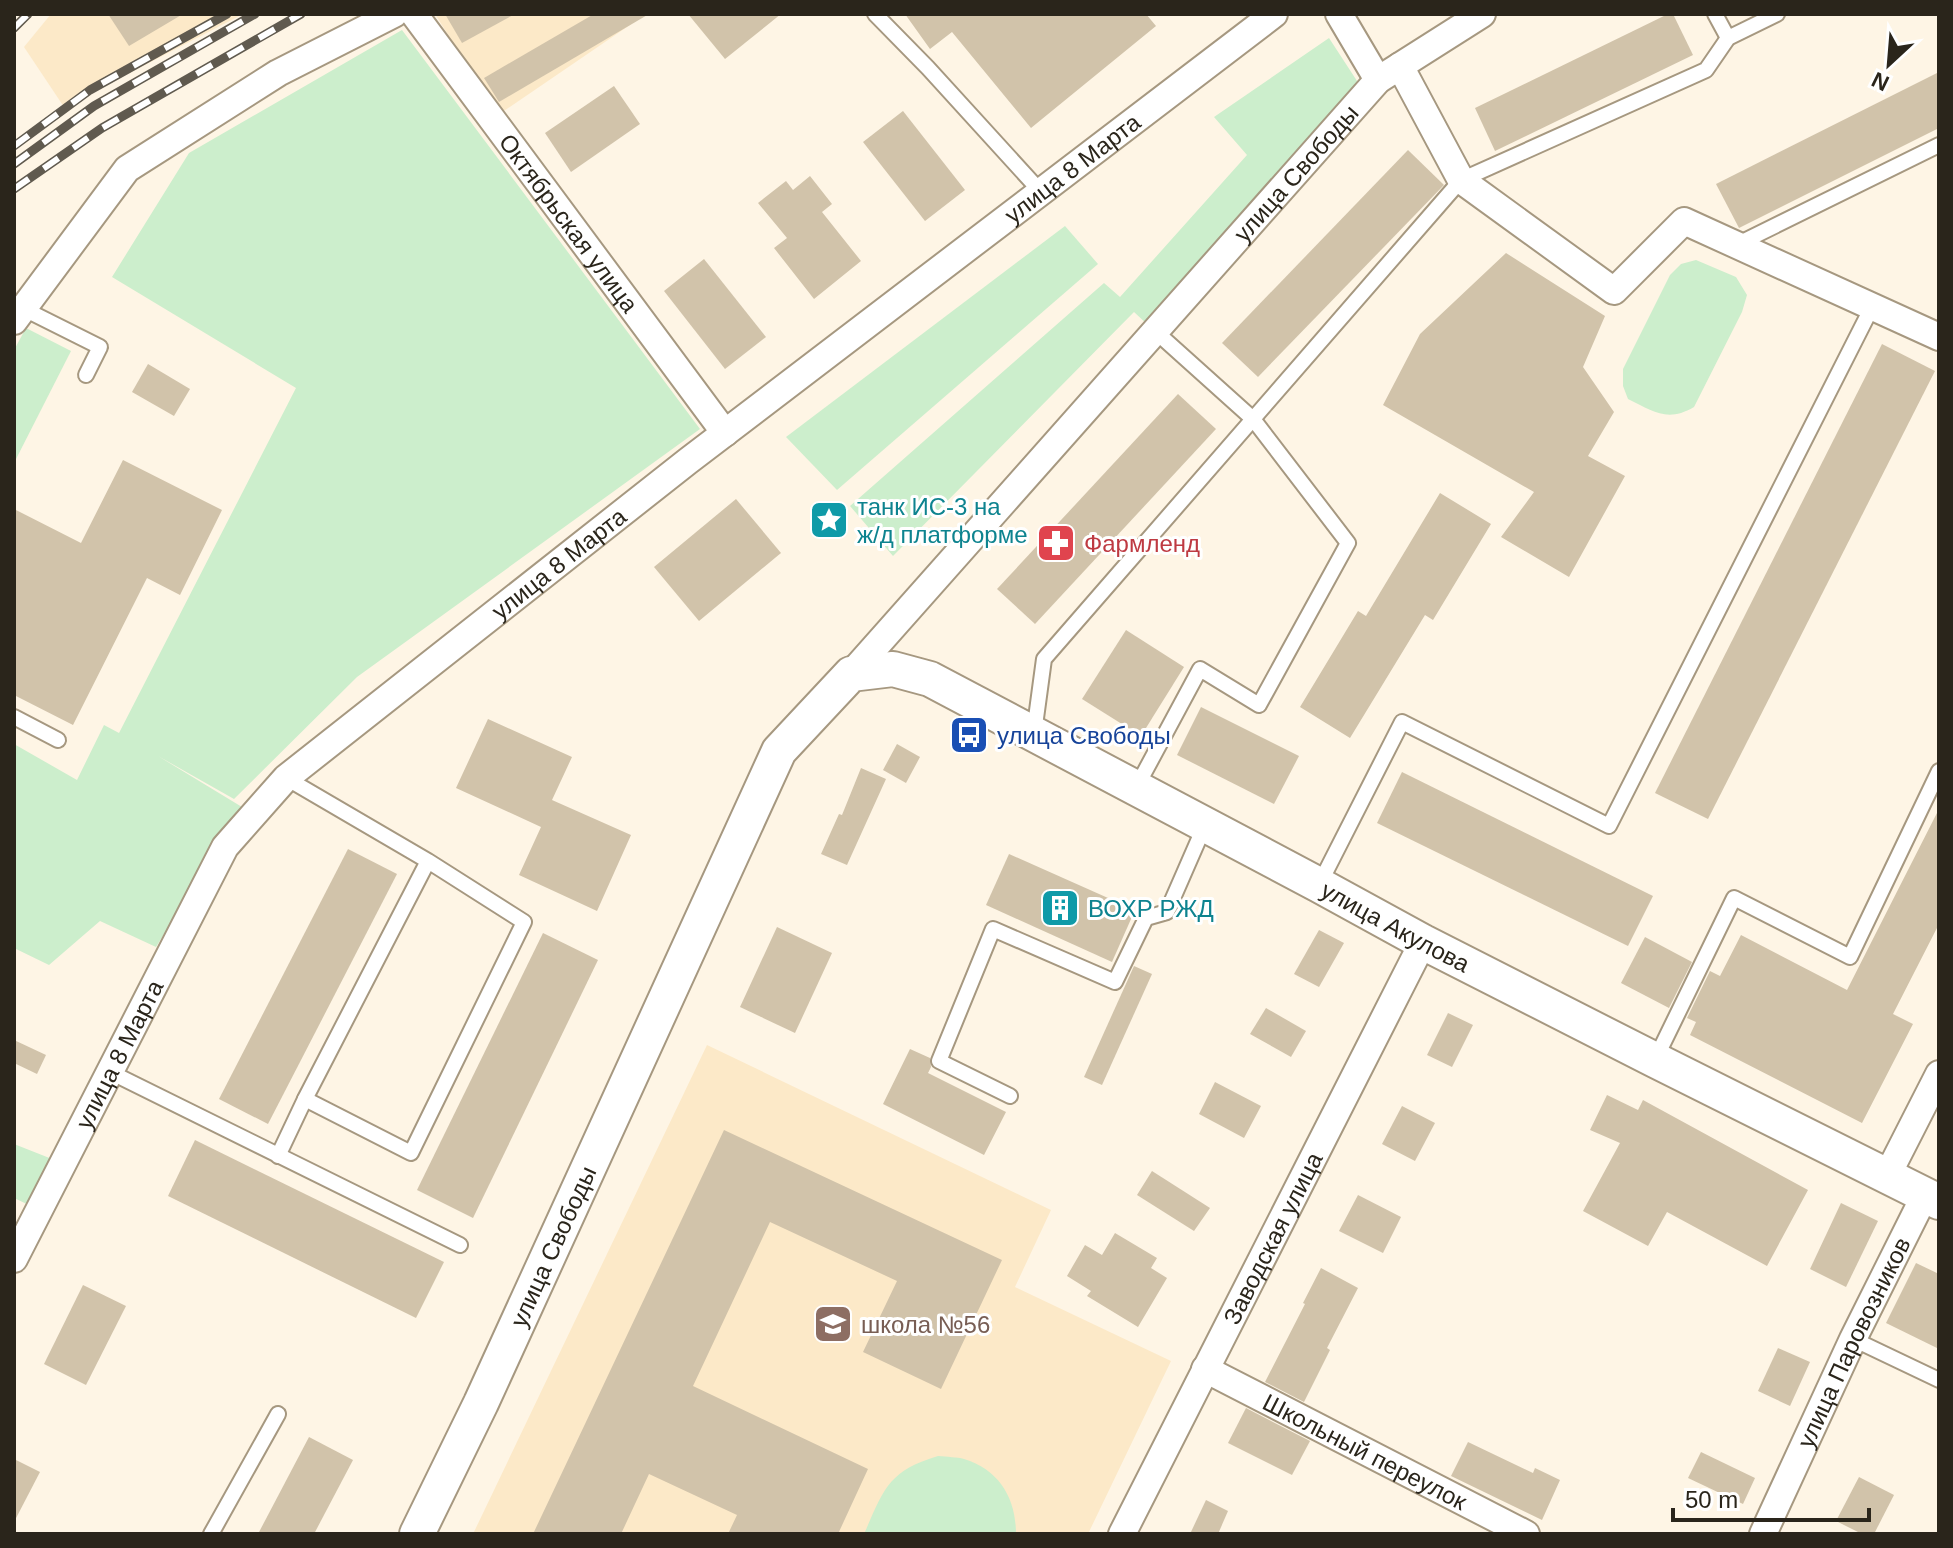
<svg xmlns="http://www.w3.org/2000/svg" width="1953" height="1548" viewBox="0 0 1953 1548" font-family="Arial,sans-serif">
  <rect width="100%" height="100%" fill="#fef5e5"/>
  <!-- built -->
  <g fill="#fce9c8">
    <polygon points="51,14 243,14 64,107 24,47"/>
    <polygon points="435,14 646,14 498,115"/>
    <polygon points="707,1045 1051,1210 1015,1287 1171,1361 1088,1534 473,1534"/>
  </g>
  <!-- green -->
  <g fill="#cec">
    <polygon points="402,30 700,429 357,677 234,799 158,756 242,807 156,947 100,921 49,965 14,948 14,744 77,780 104,725 119,733 296,388 112,277 189,153"/>
    <polygon points="1329,38 1359,84 1148,325 1134,312 893,556 850,506 1104,283 1120,297 1247,155 1214,117"/>
    <polygon points="1065,226 1098,264 837,490 786,437"/>
    <path d="M1696 260 1736 277 1747 295 1742 312 1694 407C1667 423 1653 411 1628 399L1623 386V369L1670 275 1681 264Z"/>
    <polygon points="26,328 71,351 14,463 14,350"/>
    <polygon points="14,1144 52,1159 29,1205 14,1198"/>
    <path d="M938 1456C947 1457 957 1457 964 1459 1000 1470 1016 1499 1016 1534H864C884 1489 888 1471 938 1456Z"/>
  </g>
  <!-- building -->
  <g fill="#d1c3aa">
    <polygon points="108,14 183,14 129,46"/>
    <polygon points="445,14 515,14 462,43"/>
    <polygon points="594,14 649,14 499,102 484,78"/>
    <polygon points="688,14 781,14 725,59"/>
    <polygon points="905,14 1146,14 1156,26 1031,128 952,32 930,49"/>
    <polygon points="1668,14 1673,14 1693,55 1495,151 1475,108"/>
    <polygon points="1939,72 1939,128 1739,228 1716,184"/>
    <polygon points="614,86 640,124 571,172 545,133"/>
    <polygon points="903,111 965,190 925,221 863,142"/>
    <polygon points="1408,150 1444,185 1258,377 1222,343"/>
    <polygon points="810,176 832,204 822,212 861,261 814,299 774,248 787,238 758,203 786,181 793,190"/>
    <polygon points="1506,253 1605,316 1583,367 1614,412 1588,456 1625,476 1569,577 1501,537 1534,492 1383,405 1420,334"/>
    <polygon points="704,259 766,337 725,369 664,291"/>
    <polygon points="1882,344 1935,371 1708,819 1655,793"/>
    <polygon points="148,364 190,389 174,416 132,392"/>
    <polygon points="1178,394 1216,429 1035,624 997,589"/>
    <polygon points="123,460 222,510 180,595 147,578 73,725 14,695 14,509 81,543"/>
    <polygon points="1440,493 1491,524 1433,620 1425,615 1350,738 1300,707 1358,611 1366,616"/>
    <polygon points="736,499 781,553 699,621 654,567"/>
    <polygon points="1126,630 1184,667 1141,736 1082,699"/>
    <polygon points="1201,707 1299,756 1274,804 1177,755"/>
    <polygon points="488,719 572,757 552,800 631,835 597,911 519,875 541,827 456,788"/>
    <polygon points="897,744 920,757 906,783 883,770"/>
    <polygon points="861,768 886,779 847,865 821,854 839,814 842,815"/>
    <polygon points="1402,772 1653,896 1628,946 1377,823"/>
    <polygon points="1939,809 1939,924 1893,1014 1913,1024 1862,1123 1690,1035 1696,1022 1687,1018 1710,971 1720,976 1741,935 1847,990"/>
    <polygon points="348,849 397,874 268,1124 219,1099"/>
    <polygon points="1009,854 1135,910 1112,962 986,905"/>
    <polygon points="777,927 832,953 795,1033 740,1007"/>
    <polygon points="1319,930 1344,943 1319,987 1294,974"/>
    <polygon points="543,933 598,960 473,1218 417,1190"/>
    <polygon points="1645,937 1692,962 1669,1008 1621,983"/>
    <polygon points="1134,966 1152,974 1102,1085 1084,1077"/>
    <polygon points="1266,1008 1306,1031 1291,1057 1250,1034"/>
    <polygon points="1448,1013 1473,1025 1452,1067 1427,1055"/>
    <polygon points="14,1040 46,1055 37,1074 14,1063"/>
    <polygon points="910,1049 930,1058 931,1067 928,1073 1006,1112 984,1155 883,1104"/>
    <polygon points="1215,1082 1261,1106 1244,1138 1199,1114"/>
    <polygon points="1607,1095 1638,1110 1643,1100 1808,1190 1767,1266 1667,1212 1648,1246 1583,1211 1620,1143 1590,1130"/>
    <polygon points="1402,1106 1435,1123 1415,1161 1382,1144"/>
    <polygon points="724,1130 1002,1260 941,1389 863,1352 897,1281 770,1222 693,1386 868,1469 838,1534 728,1534 737,1515 649,1474 621,1534 533,1534"/>
    <polygon points="195,1140 444,1262 416,1318 168,1196"/>
    <polygon points="1152,1171 1210,1208 1194,1231 1137,1195"/>
    <polygon points="1358,1195 1401,1217 1383,1253 1339,1231"/>
    <polygon points="1841,1203 1878,1221 1846,1287 1810,1269"/>
    <polygon points="1115,1233 1157,1258 1151,1268 1167,1278 1138,1327 1087,1296 1091,1291 1067,1276 1085,1245 1102,1255"/>
    <polygon points="1916,1263 1939,1274 1939,1349 1886,1323"/>
    <polygon points="1321,1268 1358,1288 1327,1348 1330,1350 1304,1402 1265,1382 1305,1304 1303,1303"/>
    <polygon points="83,1285 126,1306 86,1385 44,1364"/>
    <polygon points="1778,1348 1810,1362 1790,1406 1758,1391"/>
    <polygon points="1246,1408 1310,1441 1292,1475 1228,1443"/>
    <polygon points="309,1437 353,1460 314,1534 258,1534"/>
    <polygon points="1468,1442 1533,1473 1535,1468 1560,1480 1542,1520 1451,1476"/>
    <polygon points="1701,1452 1755,1478 1743,1504 1688,1478"/>
    <polygon points="14,1459 40,1472 14,1522"/>
    <polygon points="1859,1477 1894,1495 1874,1534 1862,1534 1836,1521"/>
    <polygon points="1206,1500 1228,1511 1218,1534 1190,1534"/>
  </g>
  <g fill="none" stroke-linecap="round" stroke-linejoin="round">
    <defs>
      <g id="service">
        <polyline points="875,14 928,68 1041,192"/>
        <polyline points="1715,14 1728,38"/>
        <polyline points="1736,245 1939,145"/>
        <polyline points="22,308 100,347 86,375"/>
        <polyline points="14,717 58,740"/>
        <polyline points="1034,733 1044,659 1461,180 1706,70 1728,38 1777,14"/>
        <polyline points="286,778 428,861 524,922 411,1153 305,1099 428,861"/>
        <polyline points="1136,788 1200,669 1259,705 1348,543 1253,419 1155,331"/>
        <polyline points="1319,885 1402,722 1609,826 1872,307"/>
        <polyline points="1655,1060 1734,898 1850,957 1939,771"/>
        <polyline points="110,1072 460,1245"/>
        <polyline points="1010,1096 939,1061 993,929 1115,982 1146,918 1167,912 1205,825"/>
        <polyline points="278,1156 305,1099"/>
        <polyline points="1853,1339 1939,1380"/>
        <polyline points="211,1534 278,1414"/>
      </g>
      <g id="minor">
        <path id="s1" d="M414 14 725 433"/>
        <polyline points="1339,14 1378,80"/>
        <polyline points="1400,66 1461,180 1614,291 1684,221 1939,337"/>
        <polyline points="14,321 127,169 278,73 394,14"/>
        <path id="s2" d="M851 674 1378 80 1482 14"/>
        <polyline points="1887,1176 1939,1074"/>
        <path id="s3" d="M14 1259 225 847 286 778 688 461 1274 14"/>
        <path id="s4" d="M1205 1369 1526 1534"/>
        <path id="s5" d="M1122 1534 1423 942"/>
        <path id="s6" d="M1763 1534 1853 1339 1925 1195"/>
      </g>
      <g id="tertiary">
        <path id="s7" d="M417 1534 481 1403 779 751 851 674 893 669 930 679 1319 885 1423 942 1655 1060 1939 1202"/>
      </g>
    </defs>
    <!-- service casing -->
    <use href="#service" stroke="#a69880" stroke-width="18"/>
    <!-- minor casing -->
    <use href="#minor" stroke="#a69880" stroke-width="30"/>
    <!-- tertiary casing -->
    <use href="#tertiary" stroke="#a69880" stroke-width="38"/>
    <!-- service -->
    <use href="#service" stroke="#fff" stroke-width="14"/>
    <!-- minor -->
    <use href="#minor" stroke="#fff" stroke-width="26"/>
    <!-- tertiary -->
    <use href="#tertiary" stroke="#fff" stroke-width="34"/>
    <defs>
      <g id="rail">
        <polyline points="14,28 28,14"/>
        <polyline points="14,146 90,90 227,14"/>
        <polyline points="14,164 94,106 255,14"/>
        <polyline points="14,189 102,128 301,14"/>
      </g>
    </defs>
    <!-- rail casing -->
    <use href="#rail" stroke="#605a4f" stroke-width="9"/>
    <!-- rail -->
    <use href="#rail" stroke="#fff" stroke-width="6" stroke-dasharray="18" stroke-linecap="butt"/>
  </g>
  <!-- icons -->
  <defs>
    <symbol id="sight-square" viewBox="-11 -11 22 22"><rect x="-9" y="-9" width="18" height="18" rx="4" fill="#0f9aa8" stroke="#fff"/><path d="M0-6L1.8-2.2L6-1.7L2.9 1.2L3.7 5.4L0 3.3L-3.7 5.4L-2.9 1.2L-6-1.7L-1.8-2.2Z" fill="#fff"/></symbol>
    <symbol id="pharmacy-square" viewBox="-11 -11 22 22"><rect x="-9" y="-9" width="18" height="18" rx="4" fill="#e0444e" stroke="#fff"/><path d="M-2-6h4v4h4v4h-4v4h-4v-4h-4v-4h4Z" fill="#fff"/></symbol>
    <symbol id="bus-square" viewBox="-11 -11 22 22"><rect x="-9" y="-9" width="18" height="18" rx="4" fill="#1a4fb4" stroke="#fff"/><path d="M-5-6H5V4H4V6H2V4H-2V6H-4V4H-5ZM-3.5-4V0h7V-4ZM-3.5 1.2v1.5H-2V1.2ZM2 1.2v1.5H3.5V1.2Z" fill="#fff"/></symbol>
    <symbol id="building-square" viewBox="-11 -11 22 22"><rect x="-9" y="-9" width="18" height="18" rx="4" fill="#0f9aa8" stroke="#fff"/><path d="M-4-6H4V6H1V3H-1V6H-4ZM-2.5-4.3h1.7v1.8h-1.7ZM.8-4.3h1.7v1.8H.8ZM-2.5-1h1.7V.8h-1.7ZM.8-1h1.7V.8H.8Z" fill="#fff"/></symbol>
    <symbol id="school-square" viewBox="-11 -11 22 22"><rect x="-9" y="-9" width="18" height="18" rx="4" fill="#8d6e63" stroke="#fff"/><path d="M0-5L7-2L0 1L-7-2ZM-4 1L0 2.5L4 1V4Q0 6-4 4Z" fill="#fff"/></symbol>
  </defs>
  <g fill-rule="evenodd">
    <use href="#sight-square" x="807" y="498" width="44" height="44"/>
    <use href="#pharmacy-square" x="1034" y="521" width="44" height="44"/>
    <use href="#bus-square" x="947" y="713" width="44" height="44"/>
    <use href="#building-square" x="1038" y="886" width="44" height="44"/>
    <use href="#school-square" x="811" y="1302" width="44" height="44"/>
  </g>
  <g text-anchor="middle" dominant-baseline="central" stroke-width="6" stroke-linejoin="round" paint-order="stroke">
    <!-- street labels -->
    <g font-size="24" fill="#2a251b" stroke="#fff">
      <text stroke="none"><textPath href="#s3" startOffset="1550">улица 8 Марта</textPath></text>
      <text stroke="none"><textPath href="#s2" startOffset="670">улица Свободы</textPath></text>
      <text stroke="none"><textPath href="#s1" startOffset="260">Октябрьская улица</textPath></text>
      <text stroke="none"><textPath href="#s3" startOffset="902">улица 8 Марта</textPath></text>
      <text stroke="none"><textPath href="#s7" startOffset="1576">улица Акулова</textPath></text>
      <text stroke="none"><textPath href="#s3" startOffset="230">улица 8 Марта</textPath></text>
      <text stroke="none"><textPath href="#s5" startOffset="332">Заводская улица</textPath></text>
      <text stroke="none"><textPath href="#s7" startOffset="318">улица Свободы</textPath></text>
      <text stroke="none"><textPath href="#s6" startOffset="212">улица Паровозников</textPath></text>
      <text stroke="none"><textPath href="#s4" startOffset="180">Школьный переулок</textPath></text>
    </g>
    <!-- culture labels -->
    <g font-size="24" fill="#0d838f" stroke="#fff" text-anchor="start">
      <text x="857" y="506">танк ИС-3 на<tspan x="857" dy="28">ж/д платформе</tspan></text>
      <text x="1088" y="908">ВОХР РЖД</text>
    </g>
    <!-- health labels -->
    <g font-size="24" fill="#be3a42" stroke="#fff" text-anchor="start">
      <text x="1084" y="543">Фармленд</text>
    </g>
    <!-- transit labels -->
    <g font-size="24" fill="#164399" stroke="#fff" text-anchor="start">
      <text x="997" y="735">улица Свободы</text>
    </g>
    <!-- education labels -->
    <g font-size="24" fill="#785e54" stroke="#fff" text-anchor="start">
      <text x="861" y="1324">школа №56</text>
    </g>
  </g>
  <!-- border -->
  <rect width="1953" height="1548" fill="none" stroke="#2a251b" stroke-width="32"/>
  <!-- north arrow -->
  <g transform="translate(1889 64) rotate(206)" stroke="#ffffff" stroke-width="6" paint-order="stroke">
  <path d="M0-6L14 30L0 20L-14 30Z" fill="#2a251b"/>
  <text y="-12" font-size="22" font-weight="bold" text-anchor="middle" fill="#2a251b">N</text>
  </g>
  <!-- scale -->
  <path d="M1673 1508v12h196v-12" fill="none" stroke="#2a251b" stroke-width="4"/>
  <text x="1685" y="1508" font-size="24" fill="#2a251b" stroke="#ffffff" stroke-width="6" paint-order="stroke">50 m</text>
</svg>
